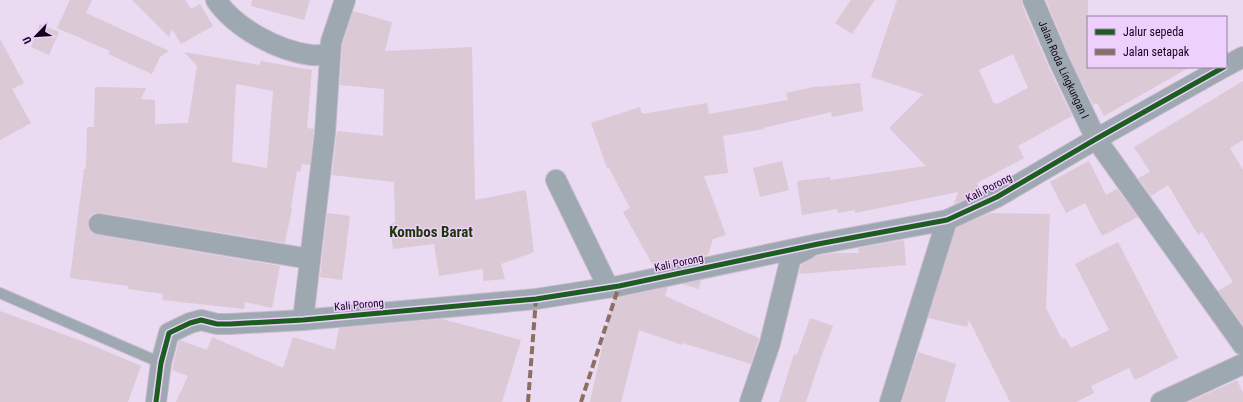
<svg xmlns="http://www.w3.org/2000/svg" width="1243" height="402" viewBox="0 0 1243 402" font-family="'Roboto Condensed',sans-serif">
  <rect width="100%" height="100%" fill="#eadaf2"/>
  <!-- building -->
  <g fill="#dbc9d5" fill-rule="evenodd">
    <polygon points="70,0 92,0 86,13 169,51 160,57 152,74 108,54 110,51 57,28"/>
    <polygon points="132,0 185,0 191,9 200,4 213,26 181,44 172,29 169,37"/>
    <polygon points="252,0 310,0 304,20 251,6"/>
    <polygon points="851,0 875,0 852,34 835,23"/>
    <path d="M897 0H1022V5L1048 66 1072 116 1018 146 1024 158 977 183 981 192 954 204 958 192 855 213V210L838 213 837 209 802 215 797 181 830 177 831 180 926 166 889 128 923 94 871 77ZM1013 54 1028 88 997 104 996 103 994 104 979 70Z"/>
    <polygon points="1046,0 1088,0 1088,67 1190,67 1104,116 1097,103 1093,105 1069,56"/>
    <polygon points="353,11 392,22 385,51 472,47 475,200 526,190 534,252 501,264 505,279 483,281 483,269 439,276 434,244 393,249 390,224 395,223 394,182 332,175 337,131 383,136 384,89 340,85 342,44"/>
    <polygon points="40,24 59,32 49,55 31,47"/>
    <polygon points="0,39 24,83 12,89 31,123 0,140"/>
    <path d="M184 52 260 65 261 61 312 70 307 128 314 129 310 165 302 164 300 172 297 171 291 208H292L285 243 101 213H95L90 216 88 222V228L91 233 97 235 280 266 272 308 245 302 244 309 162 300 163 294 128 289V286L70 278 84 169H86L87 127H94L95 87 146 88 141 99 155 100V124L188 123 197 66ZM236 84 273 91 267 168 232 162Z"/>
    <polygon points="1243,81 1243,140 1230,148 1243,170 1243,325 1218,291 1233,282 1202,232 1198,235 1168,185 1151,196 1138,178 1150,172 1134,147"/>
    <polygon points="860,83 863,111 832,117 831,112 763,128 764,129 723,136 728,173 704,176 726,235 713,239 708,255 654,267 623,212 630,208 609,168 607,168 591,123 640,107 642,114 707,103 709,114 788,100 786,93 818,86 818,87"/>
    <polygon points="782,161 789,190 760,197 753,168"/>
    <polygon points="1089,161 1106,195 1117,189 1138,217 1102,236 1085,203 1066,213 1050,182"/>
    <polygon points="327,213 350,216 342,280 320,277"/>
    <polygon points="990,213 1050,214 1046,308 1062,339 1065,338 1071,348 1109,330 1075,264 1118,242 1178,358 1135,380 1129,368 1091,386 1094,393 1076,402 1010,402 969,320 967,327 928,318 956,228"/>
    <polygon points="904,240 906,265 799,274 801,265 816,256 835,253 859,253 858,248"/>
    <polygon points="701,280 699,289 682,284"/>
    <polygon points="668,287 665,296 759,338 751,364 683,343 682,345 639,330 621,402 590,402 613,299"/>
    <polygon points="0,311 87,343 141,366 128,402 0,402"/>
    <polygon points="810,318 833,326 821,357 806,402 779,402 794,354 797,355"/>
    <polygon points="442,319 521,340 502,402 176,402 188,376 172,370 179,341 180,340 207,350 212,337 283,368 293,337 335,350 339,328"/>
    <polygon points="918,352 956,364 945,402 902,402"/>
    <polygon points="1237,380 1243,393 1243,402 1189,402"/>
  </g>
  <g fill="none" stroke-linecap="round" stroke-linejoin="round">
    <defs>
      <polyline id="lane" points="0,293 161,363"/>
      <g id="street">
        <path d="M216 0C235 28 278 51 311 55 317 56 324 54 330 54"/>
        <path id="s1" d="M1033 0 1059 61 1096 139 1243 345"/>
        <polyline points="1226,66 1243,57"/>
        <polyline points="556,180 608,287"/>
        <polyline points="99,224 310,259"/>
        <polyline points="303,320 325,133 331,42 345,0"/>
        <polyline points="156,402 161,363 169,333 190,323 201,320 217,324 230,324 303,320 536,299 619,286 818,244 947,220 997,197 1096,139 1224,67"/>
        <polyline points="750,402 770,343 791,257 807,249"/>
        <polyline points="890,402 947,220"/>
        <polyline points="1161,402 1243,364"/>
      </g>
    </defs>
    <!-- lane casing -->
    <use href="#lane" stroke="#c7b9ce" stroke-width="12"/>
    <!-- street casing -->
    <use href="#street" stroke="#c7b9ce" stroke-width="22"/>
    <!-- lane -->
    <use href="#lane" stroke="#9ea8b1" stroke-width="10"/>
    <!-- street -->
    <use href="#street" stroke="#9ea8b1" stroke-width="20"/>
    <!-- quiet -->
    <g stroke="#8d6e63" stroke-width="4" stroke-dasharray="8 4" stroke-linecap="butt">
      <polyline points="528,402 536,299"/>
      <polyline points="581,402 619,286"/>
    </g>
    <defs>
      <polyline id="cycleway" points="156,402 161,363 169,333 190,323 201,320 217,324 230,324 303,320 536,299 619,286 818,244 947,220 997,197 1096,139 1224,67"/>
    </defs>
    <!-- cycleway casing -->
    <use href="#cycleway" stroke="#edd0fc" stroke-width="8"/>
    <!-- cycleway -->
    <use href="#cycleway" stroke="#1b5e20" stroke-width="5"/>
  </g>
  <g text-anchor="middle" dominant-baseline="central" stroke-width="3" stroke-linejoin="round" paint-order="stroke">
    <!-- street labels -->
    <g font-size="11" fill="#14041b" stroke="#edd0fc">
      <text stroke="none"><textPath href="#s1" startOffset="76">Jalan Roda Lingkungan I</textPath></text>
      <text transform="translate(989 188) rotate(-27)">Kali Porong</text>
      <text transform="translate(679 263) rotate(-12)">Kali Porong</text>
      <text transform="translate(359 305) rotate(-5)">Kali Porong</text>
    </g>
    <!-- district labels -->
    <g font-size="15" font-weight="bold" fill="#1c3706" stroke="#edd0fc">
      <text x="431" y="232">Kombos Barat</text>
    </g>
  </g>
  <!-- legend -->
  <rect x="1087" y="16" width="140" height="52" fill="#edd0fc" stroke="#967ea2"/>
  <rect x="1095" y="29" width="20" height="6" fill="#1b5e20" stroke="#967ea2"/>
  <text x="1123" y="36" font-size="12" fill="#14041b">Jalur sepeda</text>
  <rect x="1095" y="49" width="20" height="6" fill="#8d6e63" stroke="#967ea2"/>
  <text x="1123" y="56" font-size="12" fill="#14041b">Jalan setapak</text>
  <!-- north arrow -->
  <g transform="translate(36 36) rotate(245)" stroke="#edd0fc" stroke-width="3" paint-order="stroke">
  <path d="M0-3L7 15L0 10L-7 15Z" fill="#14041b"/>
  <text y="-6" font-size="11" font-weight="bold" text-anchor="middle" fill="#14041b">U</text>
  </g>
</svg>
